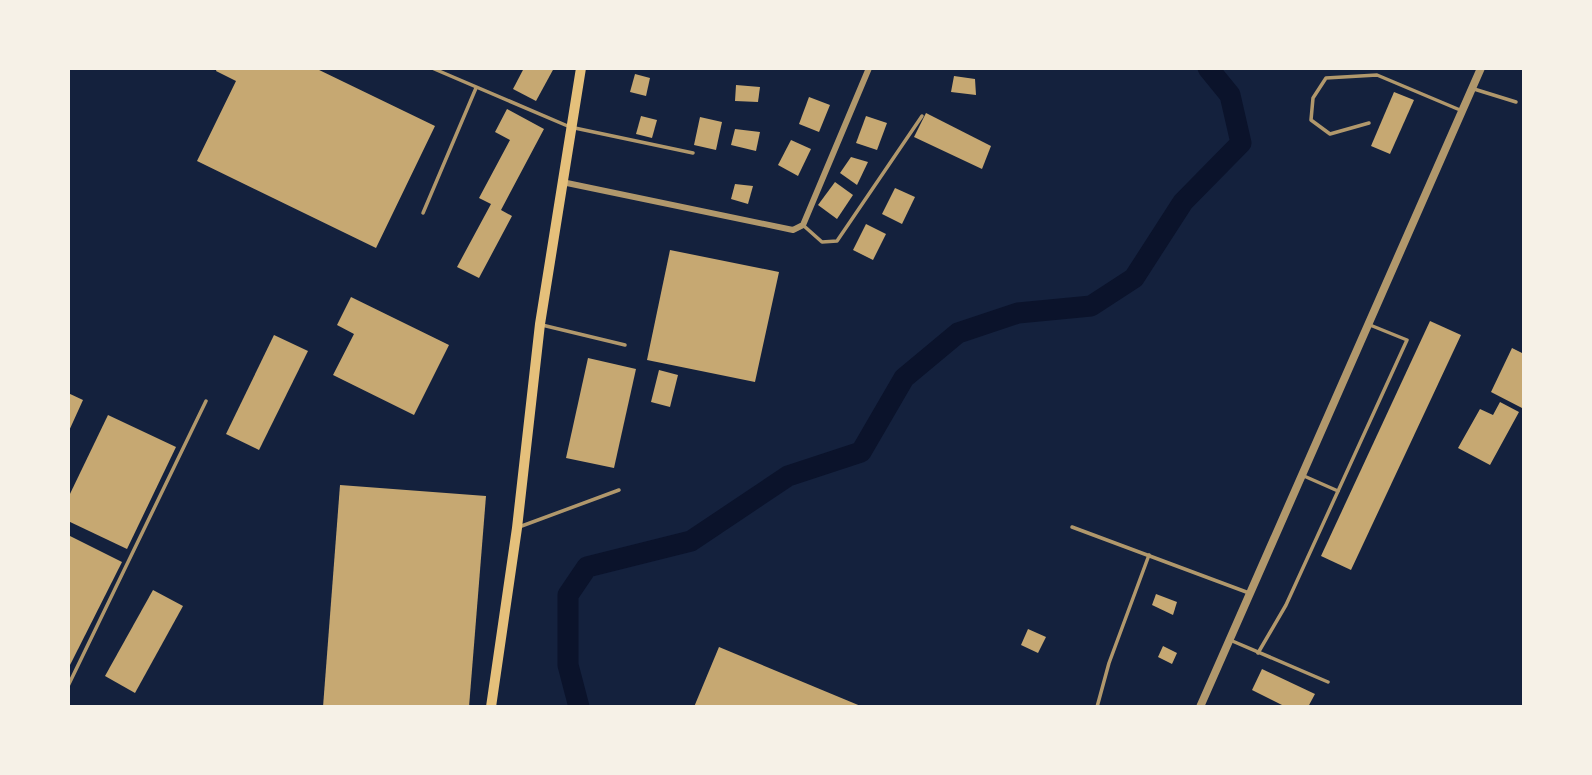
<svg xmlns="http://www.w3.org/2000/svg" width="1592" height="775" viewBox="0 0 1592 775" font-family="Ubuntu,sans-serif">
  <rect width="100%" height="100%" fill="#14213d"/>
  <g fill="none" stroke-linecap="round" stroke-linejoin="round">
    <!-- river -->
    <polyline stroke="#0b132b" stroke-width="21" points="579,707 568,665 568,595 587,567 691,541 788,476 861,452 904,378 958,333 1018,313 1091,306 1134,278 1183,202 1241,143 1230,95 1208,68"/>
  </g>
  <!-- building -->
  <g fill="#c6a872">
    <polygon points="217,68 315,68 435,126 376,248 197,161 236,81 216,71"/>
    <polygon points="524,68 554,68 536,101 513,89"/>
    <polygon points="635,74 650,78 646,96 630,92"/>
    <polygon points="954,76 975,79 976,95 951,92"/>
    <polygon points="736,85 760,87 758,102 735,101"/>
    <polygon points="1394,92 1414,100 1390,154 1371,146"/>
    <polygon points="809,97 830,105 819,132 799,124"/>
    <polygon points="507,109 544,129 501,210 512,216 479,278 457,267 491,204 479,198 510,140 495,132"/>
    <polygon points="926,113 991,146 982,169 914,137"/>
    <polygon points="641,116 657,120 652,138 636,134"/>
    <polygon points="866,116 887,123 877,150 856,143"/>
    <polygon points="700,117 722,122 716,150 694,145"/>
    <polygon points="735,129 760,132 756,151 731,145"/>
    <polygon points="791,140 811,149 798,176 778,165"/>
    <polygon points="851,157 868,162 857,185 840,173"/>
    <polygon points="835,182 853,195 837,219 818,205"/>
    <polygon points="735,184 753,186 748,204 731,199"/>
    <polygon points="895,188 915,197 902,224 882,214"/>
    <polygon points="866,224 886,234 873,260 853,250"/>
    <polygon points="670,250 779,272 755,382 647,360"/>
    <polygon points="351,297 449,345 414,415 333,375 354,334 337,325"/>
    <polygon points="1430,321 1461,335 1351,570 1321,556"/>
    <polygon points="274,335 308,351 259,450 226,434"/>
    <polygon points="1512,348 1524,354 1522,408 1491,392"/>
    <polygon points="588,358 636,369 614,468 566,458"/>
    <polygon points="659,370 678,375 670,407 651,402"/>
    <polygon points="68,393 83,400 68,433"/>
    <polygon points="1500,402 1519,412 1490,465 1458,448 1480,409 1493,415"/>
    <polygon points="108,415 176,447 127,549 68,521 68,498"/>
    <polygon points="340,485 486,496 469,707 323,707"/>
    <polygon points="68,535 122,562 68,669"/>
    <polygon points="153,590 183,606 135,693 105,676"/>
    <polygon points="1156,594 1177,602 1173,615 1152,605"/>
    <polygon points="1028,629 1046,637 1038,653 1021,645"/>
    <polygon points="1163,646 1177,653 1172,664 1158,657"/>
    <polygon points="719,647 863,707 694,707"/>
    <polygon points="1262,669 1315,694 1308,707 1286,707 1252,690"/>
  </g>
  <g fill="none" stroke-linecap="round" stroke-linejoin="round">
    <!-- service -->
    <g stroke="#b1986c" stroke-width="3.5">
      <polyline points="432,68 570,127 693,153"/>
      <polyline points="1474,89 1516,102"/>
      <polyline points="1369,123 1330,134 1311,120 1313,98 1326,78 1377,75 1460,110"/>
      <polyline points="423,213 476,88"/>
      <polyline points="804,226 822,242 837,241 922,116"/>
      <polyline points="542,325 625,345"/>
      <polyline points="1304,476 1338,491"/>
      <polyline points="519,527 619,490"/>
      <polyline points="1072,527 1249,593"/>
      <polyline points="1230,640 1328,682"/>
      <polyline points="1258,653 1286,605 1407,340 1370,325"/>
      <polyline points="68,686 206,401"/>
      <polyline points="1097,707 1109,663 1149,555"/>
    </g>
    <!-- minor -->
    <polyline stroke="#b1986c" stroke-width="6" points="562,182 793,230 803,225 869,68"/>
    <!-- tertiary -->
    <polyline stroke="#b1986c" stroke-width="8" points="1200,707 1481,68"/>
    <!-- primary -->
    <polyline stroke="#e5c07b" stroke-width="10" points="491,707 517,528 540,324 581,68"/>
  </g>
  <!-- border -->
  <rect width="1592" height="775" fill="none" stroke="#f6f1e7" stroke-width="140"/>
</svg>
